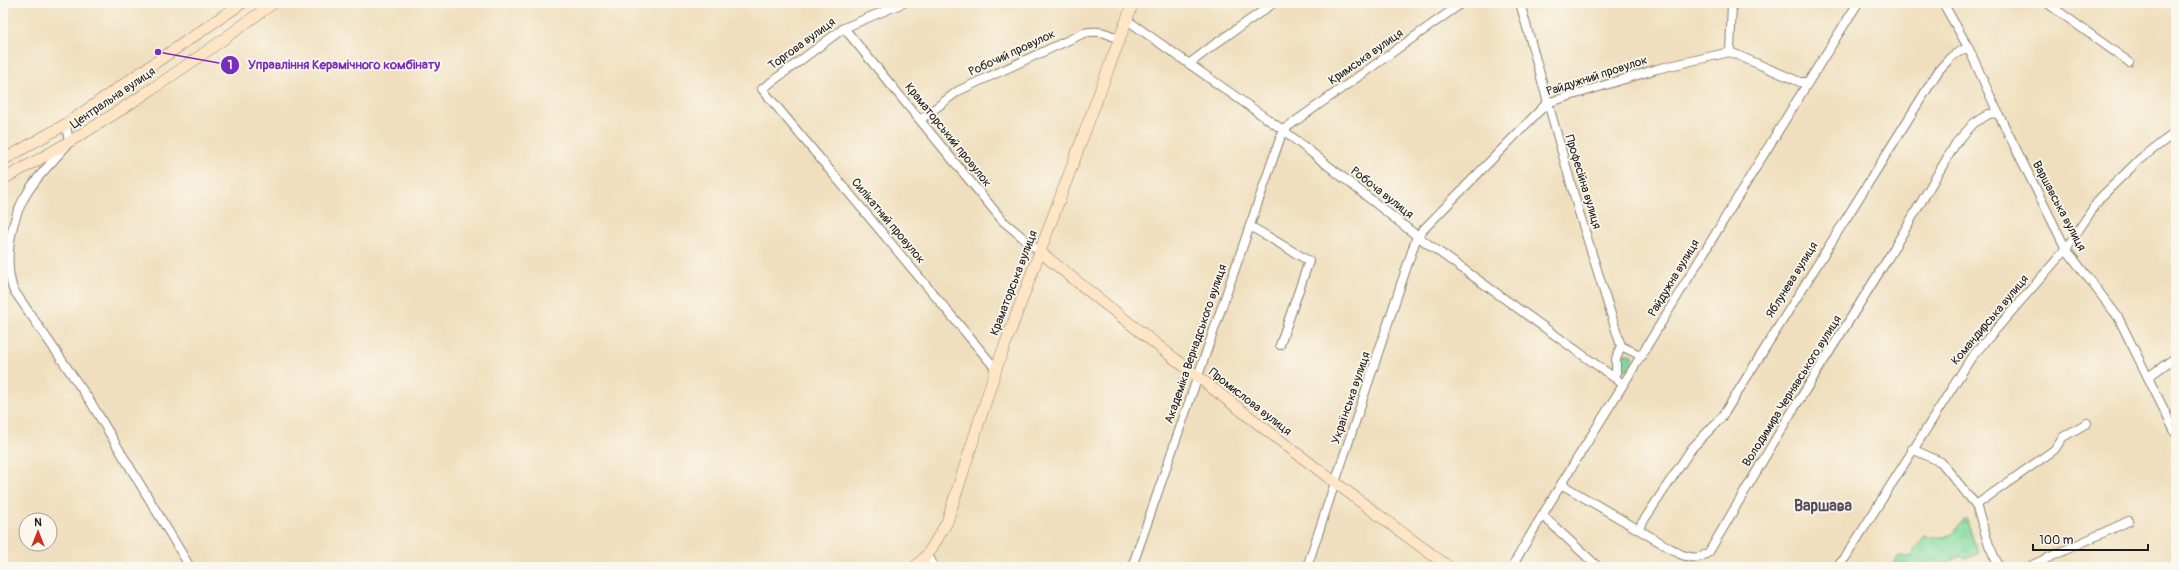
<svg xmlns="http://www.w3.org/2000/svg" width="2179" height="570" viewBox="0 0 2179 570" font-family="Pangolin,sans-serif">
  <defs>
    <pattern id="grass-dots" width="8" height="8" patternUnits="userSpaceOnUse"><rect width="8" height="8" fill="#82db9f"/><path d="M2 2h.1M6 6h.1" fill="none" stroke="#70bb88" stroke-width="1.8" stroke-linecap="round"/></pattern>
    <pattern id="wetland-marsh" width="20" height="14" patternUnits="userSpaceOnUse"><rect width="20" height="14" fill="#82db9f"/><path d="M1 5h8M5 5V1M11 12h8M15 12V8" fill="none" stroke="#70bb88"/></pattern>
  </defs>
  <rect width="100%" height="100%" fill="#fbf7ec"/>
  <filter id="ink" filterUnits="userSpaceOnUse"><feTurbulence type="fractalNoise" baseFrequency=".025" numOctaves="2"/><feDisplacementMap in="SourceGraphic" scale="8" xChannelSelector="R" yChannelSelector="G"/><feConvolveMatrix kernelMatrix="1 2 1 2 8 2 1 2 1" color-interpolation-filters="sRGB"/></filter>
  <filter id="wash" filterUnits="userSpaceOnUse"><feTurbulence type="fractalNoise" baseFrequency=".012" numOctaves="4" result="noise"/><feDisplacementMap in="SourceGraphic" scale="16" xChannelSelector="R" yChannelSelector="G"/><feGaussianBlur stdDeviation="0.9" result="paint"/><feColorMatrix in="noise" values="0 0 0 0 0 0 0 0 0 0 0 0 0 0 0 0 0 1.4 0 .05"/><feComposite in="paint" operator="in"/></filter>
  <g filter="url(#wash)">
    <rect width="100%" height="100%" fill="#f0dfbe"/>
    <!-- grass -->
    <polygon fill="url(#grass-dots)" stroke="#4f7c5e" points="1625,353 1633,355 1633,361 1628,369 1622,371 1619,366 1618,360"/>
    <!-- wetland -->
    <path fill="url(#wetland-marsh)" stroke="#4f7c5e" d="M1963 520H1967L1978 554 1966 558 1962 555 1942 567H1891L1898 556 1911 557 1925 536C1945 539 1953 537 1963 520Z"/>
  </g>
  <g filter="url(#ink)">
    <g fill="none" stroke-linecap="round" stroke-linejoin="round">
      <defs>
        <g id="street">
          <polyline points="903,3 844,28 762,89 996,369"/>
          <polyline points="1520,3 1578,209 1621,346 1642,356"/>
          <polyline points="1943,3 1968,47 1998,113 2066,249 2118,317 2176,434"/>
          <polyline points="2047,3 2129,62"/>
          <polyline points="1127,20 1283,130 1417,236 1623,384"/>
          <polyline points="844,28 1003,221 1040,252"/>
          <polyline points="1730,52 1732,3"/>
          <polyline points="1189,64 1215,44 1274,3"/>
          <path d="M920 120 958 91 1084 33C1098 30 1107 32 1119 40"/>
          <path d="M66 124 69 143C56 158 40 173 29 190 11 216 3 259 13 289L90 401 190 567"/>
          <polyline points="1250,226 1309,261 1280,345"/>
          <polyline points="2148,377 2176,357"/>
          <polyline points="1616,378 1616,359 1621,346"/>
          <polyline points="1912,449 1941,462 1976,505 1989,545 1999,567"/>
          <path d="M1561 484 1680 554C1691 558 1698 560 1709 552L1788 418 1887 260 1956 143 1974 123 1989 114 1998 113"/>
          <polyline points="1976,505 2054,450 2063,437 2087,423"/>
          <polyline points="1542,515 1598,567"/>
          <polyline points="1638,529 1692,448 1722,417 1939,70 1952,56 1968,47"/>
          <polyline points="928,554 934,567"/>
          <polyline points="1132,567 1283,130 1462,3"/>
          <polyline points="1307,567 1417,236 1547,103 1657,69 1730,52 1800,82 1808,82"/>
          <path d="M1512 567C1553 494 1599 425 1642 354 1714 237 1784 119 1858 3"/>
          <polyline points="1836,567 1845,558 1971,358 2066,249 2100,198 2140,159 2176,132"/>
          <polyline points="2028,567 2129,521"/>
        </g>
        <g id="secondary">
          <polyline points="3,160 66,124 242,3"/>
          <path d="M3 179C98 129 187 67 273 3"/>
          <path d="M1040 252C1175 360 1310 466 1449 567"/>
          <polyline points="915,567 928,554 947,522 996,369 1133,3"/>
        </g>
      </defs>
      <!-- street casing -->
      <use href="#street" stroke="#867e6d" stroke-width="10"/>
      <!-- secondary casing -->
      <use href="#secondary" stroke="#867e6d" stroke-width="12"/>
      <!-- street -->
      <use href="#street" stroke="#fff" stroke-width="8"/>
      <!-- secondary -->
      <use href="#secondary" stroke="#fee5c5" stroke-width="11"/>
    </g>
  </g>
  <g text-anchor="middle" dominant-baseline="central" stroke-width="3.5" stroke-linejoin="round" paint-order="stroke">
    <!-- street labels -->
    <g font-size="12" fill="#1c1c1c" stroke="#fbf7ec">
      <text transform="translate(802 44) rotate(-36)">Торгова вулиця</text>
      <text transform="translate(1012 53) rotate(-25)">Робочий провулок</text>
      <text transform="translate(1366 57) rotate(-35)">Кримська вулиця</text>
      <text transform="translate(1597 76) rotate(-18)">Райдужний провулок</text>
      <text transform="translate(113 98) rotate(-34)">Центральна вулиця</text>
      <text transform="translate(948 135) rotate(51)">Краматорський провулок</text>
      <text transform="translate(1583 182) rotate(73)">Професійна вулиця</text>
      <text transform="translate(1382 193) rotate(38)">Робоча вулиця</text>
      <text transform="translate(2059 206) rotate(62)">Варшавська вулиця</text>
      <text transform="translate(888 221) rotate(50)">Силікатний провулок</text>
      <text transform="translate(1674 278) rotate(-59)">Райдужна вулиця</text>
      <text transform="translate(1792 280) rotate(-58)">Яблунева вулиця</text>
      <text transform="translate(1014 283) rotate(-69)">Краматорська вулиця</text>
      <text transform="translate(1990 320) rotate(-50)">Командирська вулиця</text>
      <text transform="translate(1196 344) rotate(-71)">Академіка Вернадського вулиця</text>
      <text transform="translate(1792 391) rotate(-58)">Володимира Чернявського вулиця</text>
      <text transform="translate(1351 398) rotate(-71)">Українська вулиця</text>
      <text transform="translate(1250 402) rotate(38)">Промислова вулиця</text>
    </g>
    <!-- district labels -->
    <g font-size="16" font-weight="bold" fill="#544e61" stroke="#fbf7ec">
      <text x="1823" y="506">Варшава</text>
    </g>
  </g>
  <!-- callouts -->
  <path fill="none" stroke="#7b2cbf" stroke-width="1.5" d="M158 52L230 65"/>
  <g fill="#7b2cbf" stroke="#fbf7ec" stroke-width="1.5">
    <circle cx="158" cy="52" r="4"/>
    <circle cx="230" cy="65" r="10"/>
  </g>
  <g font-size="12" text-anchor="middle" font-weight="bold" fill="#fff">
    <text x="230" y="69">1</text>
  </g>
  <g font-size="13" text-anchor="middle" font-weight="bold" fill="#7b2cbf" stroke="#fbf7ec" stroke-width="3.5" stroke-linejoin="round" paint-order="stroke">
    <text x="344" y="69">Управління Керамічного комбінату</text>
  </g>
  <!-- margin -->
  <rect width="2179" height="570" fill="none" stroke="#fbf7ec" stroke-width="16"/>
  <!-- north arrow -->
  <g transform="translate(38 532)"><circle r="19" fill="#fbf7ec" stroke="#a29f99"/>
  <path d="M0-3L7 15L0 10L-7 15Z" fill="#c8321e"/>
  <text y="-6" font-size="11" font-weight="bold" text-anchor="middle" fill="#1c1c1c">N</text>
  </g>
  <!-- scale -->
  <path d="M2033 544v6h115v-6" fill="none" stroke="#1c1c1c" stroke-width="2"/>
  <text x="2039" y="544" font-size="12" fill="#1c1c1c" stroke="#fbf7ec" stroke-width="3" paint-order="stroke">100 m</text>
</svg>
